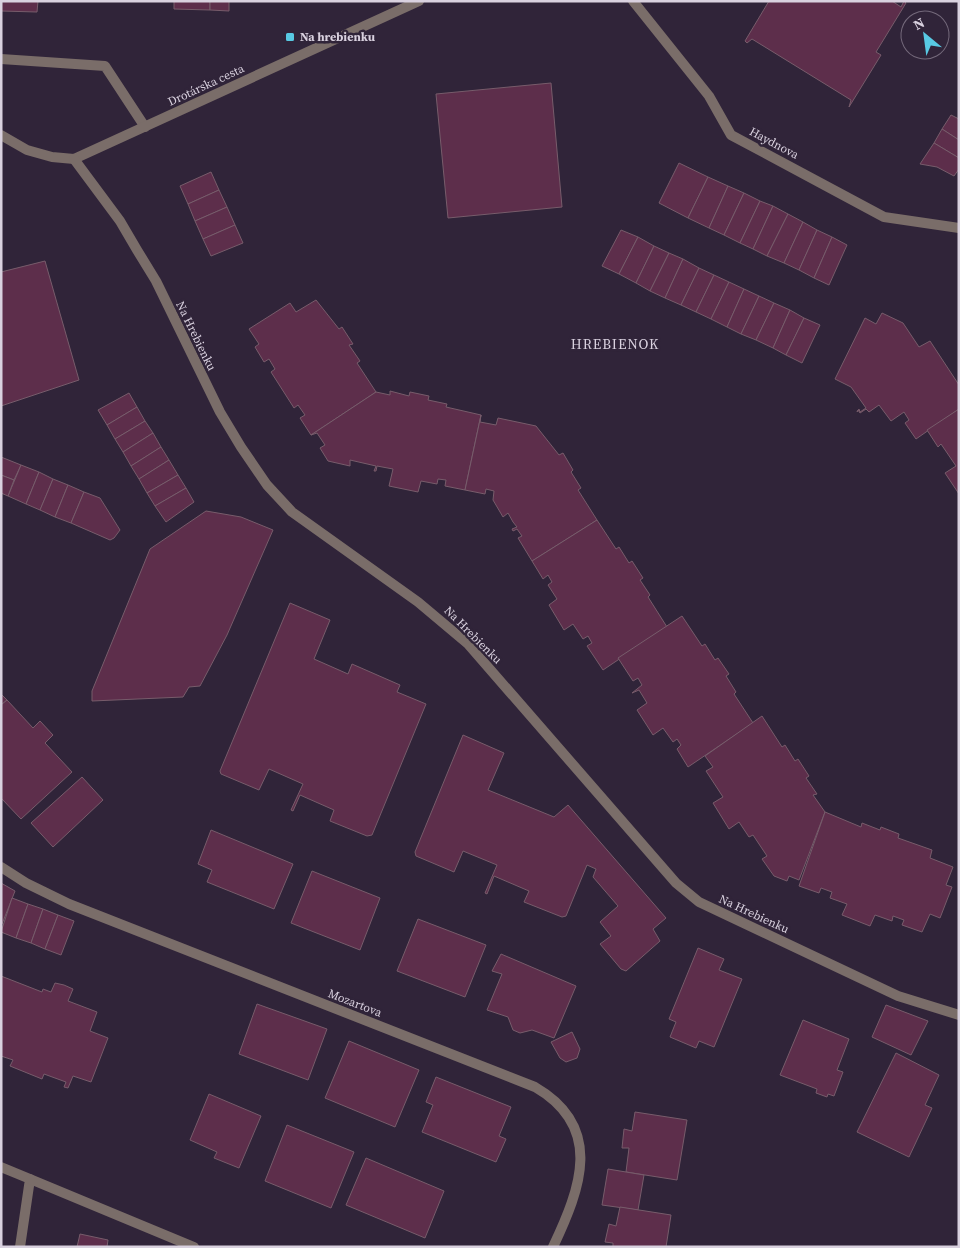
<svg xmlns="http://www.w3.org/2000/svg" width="960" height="1248" viewBox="0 0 960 1248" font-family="'Source Serif 4',serif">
  <rect width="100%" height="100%" fill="#302439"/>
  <!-- building -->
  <g fill="#5d2e4b" stroke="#775c6b">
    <polygon points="1,1 38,1 37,12 1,11"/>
    <polygon points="174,1 210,1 210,10 174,9"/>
    <polygon points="210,1 229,1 229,11 210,10"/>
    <polygon points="769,1 892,1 901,7 904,1 906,3 876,52 881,55 849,107 851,100 752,39 747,43 745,41"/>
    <polygon points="551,83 562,207 448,218 436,94"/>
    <polygon points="951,115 959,119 959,140 942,129"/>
    <polygon points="942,129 959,140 959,158 934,143"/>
    <polygon points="934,143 959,158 959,169 954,176 937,167 920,164"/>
    <polygon points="679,163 708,177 688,218 659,203"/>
    <polygon points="211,172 219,190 188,204 180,186"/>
    <polygon points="708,177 728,186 709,228 688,218"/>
    <polygon points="728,186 744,193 724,235 709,228"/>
    <polygon points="219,190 227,207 195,221 188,204"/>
    <polygon points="744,193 760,201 740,243 724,235"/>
    <polygon points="760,201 773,206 753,249 740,243"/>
    <polygon points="773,206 788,214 767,256 753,249"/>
    <polygon points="227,207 235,225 203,239 195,221"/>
    <polygon points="788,214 803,222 784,263 767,256"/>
    <polygon points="803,222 817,230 799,270 784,263"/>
    <polygon points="235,225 243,243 211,256 203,239"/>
    <polygon points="621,230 638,237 619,274 602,266"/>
    <polygon points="817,230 832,237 814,278 799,270"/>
    <polygon points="638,237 654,246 636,283 619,274"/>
    <polygon points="832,237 847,245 829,285 814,278"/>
    <polygon points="654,246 669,253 650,291 636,283"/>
    <polygon points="669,253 683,259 665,298 650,291"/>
    <polygon points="683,259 699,268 681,305 665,298"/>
    <polygon points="45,261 79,380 1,406 1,272"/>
    <polygon points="699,268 714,275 696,312 681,305"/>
    <polygon points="714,275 729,282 711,319 696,312"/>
    <polygon points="729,282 744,289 727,327 711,319"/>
    <polygon points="744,289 759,296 741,334 727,327"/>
    <polygon points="759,296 774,303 756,340 741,334"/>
    <polygon points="316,300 339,329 342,327 353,344 349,345 360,361 357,363 376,392 311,435 300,418 305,415 298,405 294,408 271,372 275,369 269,359 264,362 255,347 259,344 249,329 290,303 296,312"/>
    <polygon points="774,303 790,310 773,348 756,340"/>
    <polygon points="790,310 804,318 786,355 773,348"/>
    <polygon points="882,313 903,323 919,347 930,341 959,385 959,409 916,439 905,423 909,420 904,412 891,421 879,405 869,412 866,409 860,413 858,410 857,412 859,409 860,412 866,408 851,387 835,379 865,318 876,324"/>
    <polygon points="804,318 820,325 802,363 786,355"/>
    <polygon points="390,391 409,396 410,392 429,396 428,400 447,404 446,407 481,415 465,490 445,486 446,480 438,479 437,484 421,481 418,492 389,486 393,469 377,466 376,471 374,471 376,466 350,460 350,466 328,461 320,448 325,445 317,433 311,435 376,392 390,395"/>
    <polygon points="129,393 137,407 107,425 98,410"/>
    <polygon points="137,407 145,421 115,439 107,425"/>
    <polygon points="959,409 959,494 945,473 956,466 941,444 938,447 927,430"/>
    <polygon points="481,415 480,422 496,425 498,418 536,426 559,455 563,453 573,470 571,472 581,488 578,490 597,520 532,561 518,538 522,536 517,529 513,531 512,529 517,527 513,522 508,513 503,517 493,500 494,491 486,489 485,494 465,490"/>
    <polygon points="145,421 153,433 123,452 115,439"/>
    <polygon points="153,433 161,447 131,466 123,452"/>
    <polygon points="161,447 169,460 139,479 131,466"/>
    <polygon points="1,457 21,465 14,480 1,475"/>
    <polygon points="169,460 178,475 147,493 139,479"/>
    <polygon points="21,465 39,472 26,504 8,496"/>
    <polygon points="39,472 53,479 40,510 26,504"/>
    <polygon points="1,475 14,480 8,496 1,493"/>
    <polygon points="178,475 186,488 155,506 147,493"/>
    <polygon points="53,479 68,485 55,517 40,510"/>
    <polygon points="68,485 84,492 71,523 55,517"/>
    <polygon points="186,488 194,502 166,522 155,506"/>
    <polygon points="84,492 100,498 120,530 114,538 110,540 71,523"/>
    <polygon points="206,511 241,517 273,530 227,635 200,686 189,687 183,697 92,701 92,691 150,549"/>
    <polygon points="597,520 616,549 619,547 629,563 632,561 643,578 640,580 650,595 648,597 667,627 603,670 587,646 592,643 588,636 583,639 573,624 564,630 549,605 557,599 548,585 552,582 548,575 543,579 532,561"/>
    <polygon points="290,603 330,620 314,659 348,674 352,664 400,685 397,692 426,704 372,835 367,836 330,821 334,810 300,795 293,811 291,810 303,784 269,769 259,790 221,774 220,771"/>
    <polygon points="682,616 702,646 705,644 715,660 718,658 729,674 726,676 736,692 734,694 753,723 688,767 677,749 681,745 677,739 673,742 663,728 653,735 637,710 647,703 639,690 632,693 642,685 638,678 633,681 618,658"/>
    <polygon points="1,694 7,700 1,705"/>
    <polygon points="7,700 33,728 40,721 53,735 45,743 72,772 21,819 1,798 1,705"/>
    <polygon points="762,716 782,747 785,745 795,761 798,759 809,776 806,778 817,794 813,795 825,812 799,880 789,876 787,881 774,876 762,859 767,856 753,835 749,837 739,822 729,829 713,803 723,797 706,771 713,767 705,756"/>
    <polygon points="463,735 504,753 488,790 554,817 568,805 666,918 653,929 660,941 626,971 621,969 600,944 611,936 600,922 618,906 593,877 596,869 587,865 566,916 562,917 524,902 529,891 494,876 487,894 485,893 497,865 463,851 454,872 416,856 415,852"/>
    <polygon points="82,777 103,800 53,847 31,823"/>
    <polygon points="825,812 861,827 862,823 880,830 881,827 899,834 898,838 932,850 930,858 953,867 946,885 952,887 940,918 930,914 922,932 902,925 904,920 893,916 892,921 875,915 870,926 842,915 847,904 830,898 832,892 821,888 819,893 799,886"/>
    <polygon points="211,830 293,864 274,909 207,882 212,870 198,864"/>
    <polygon points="312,871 380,898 360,950 291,923"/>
    <polygon points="1,883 15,891 2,924 1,923"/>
    <polygon points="12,898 28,904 16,938 1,932"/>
    <polygon points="28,904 43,909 31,943 16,938"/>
    <polygon points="43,909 58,915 45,949 31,943"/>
    <polygon points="58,915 74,921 61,955 45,949"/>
    <polygon points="418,919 486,945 465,997 397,971"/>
    <polygon points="698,948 724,959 719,970 742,979 714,1047 699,1041 696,1048 670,1037 676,1022 669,1019"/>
    <polygon points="501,954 576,986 554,1038 532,1030 520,1033 513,1030 508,1017 487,1010 502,974 492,971"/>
    <polygon points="1,976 42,992 43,989 51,992 55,983 64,985 73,989 68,1001 97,1012 90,1031 108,1038 91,1082 73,1076 68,1088 64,1087 66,1082 44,1074 42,1079 10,1066 13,1060 1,1056"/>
    <polygon points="257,1004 327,1029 308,1080 239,1054"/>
    <polygon points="886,1005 928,1021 911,1055 872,1037"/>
    <polygon points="803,1020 849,1039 837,1070 843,1072 834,1096 828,1094 827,1097 816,1093 817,1089 780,1075"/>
    <polygon points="572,1032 580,1049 577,1058 566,1062 560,1058 551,1042"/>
    <polygon points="349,1041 419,1070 395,1127 325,1098"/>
    <polygon points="896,1053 939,1075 925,1105 932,1108 909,1157 857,1132"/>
    <polygon points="436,1077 511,1107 499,1136 506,1139 496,1162 422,1132 433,1105 426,1102"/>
    <polygon points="209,1094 261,1116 239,1168 214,1158 217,1152 190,1140"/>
    <polygon points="635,1112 687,1120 677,1180 626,1172 629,1148 622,1148 624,1129 632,1131"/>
    <polygon points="287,1125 354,1152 331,1208 265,1181"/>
    <polygon points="366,1158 444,1191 425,1238 346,1205"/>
    <polygon points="608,1169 644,1175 638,1210 602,1205"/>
    <polygon points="620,1207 671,1215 666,1247 613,1247 613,1243 605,1242 609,1224 616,1226"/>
    <polygon points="80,1234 108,1240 107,1247 77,1247"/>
  </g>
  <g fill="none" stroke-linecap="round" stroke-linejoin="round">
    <!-- service -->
    <polyline stroke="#7a6d69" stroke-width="10" points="1,59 105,66 145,127"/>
    <!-- minor -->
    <g stroke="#7a6d69" stroke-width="10">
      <polyline points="633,1 709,96 731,135 884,217 959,228"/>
      <polyline points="1,135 27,150 52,157 74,159 419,1"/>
      <polyline points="74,159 120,221 137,250 156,281 220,412 241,447 267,485 292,512 418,602 468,644 676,883 699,902 898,996 959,1015"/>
      <path d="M1 867 26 883 69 904 535 1087C604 1127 581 1188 553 1247"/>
      <polyline points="1,1167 30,1179 20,1247"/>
      <polyline points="30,1179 194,1247"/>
    </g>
  </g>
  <!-- markers -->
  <rect fill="#58c9e3" stroke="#302439" stroke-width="2" x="285" y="32" width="10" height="10" rx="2.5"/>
  <g text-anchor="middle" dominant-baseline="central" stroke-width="5" stroke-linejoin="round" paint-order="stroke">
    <!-- poi labels -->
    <g font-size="12" font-weight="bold" fill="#d9d1df" stroke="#302439" text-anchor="start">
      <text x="300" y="37">Na hrebienku</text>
    </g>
    <!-- street labels -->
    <g font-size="12" fill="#d9d1df" stroke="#302439">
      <text transform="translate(206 85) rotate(-25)">Drotárska cesta</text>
      <text transform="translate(774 143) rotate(28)">Haydnova</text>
      <text transform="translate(196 336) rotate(64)">Na Hrebienku</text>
      <text transform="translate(473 635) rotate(45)">Na Hrebienku</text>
      <text transform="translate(754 914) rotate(25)">Na Hrebienku</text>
      <text transform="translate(355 1003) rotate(21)">Mozartova</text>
    </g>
    <!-- neighbourhood labels -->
    <g font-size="14" letter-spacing="1" fill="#d9d1df" stroke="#302439">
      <text x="615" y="344">HREBIENOK</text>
    </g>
  </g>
  <!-- border -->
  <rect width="960" height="1248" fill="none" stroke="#d9d1df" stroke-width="5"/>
  <!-- north arrow -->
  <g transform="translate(925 35) rotate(331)"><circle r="24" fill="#302439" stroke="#74697b"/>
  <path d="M0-4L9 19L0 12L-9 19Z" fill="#58c9e3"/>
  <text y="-8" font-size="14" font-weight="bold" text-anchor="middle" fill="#d9d1df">N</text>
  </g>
</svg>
